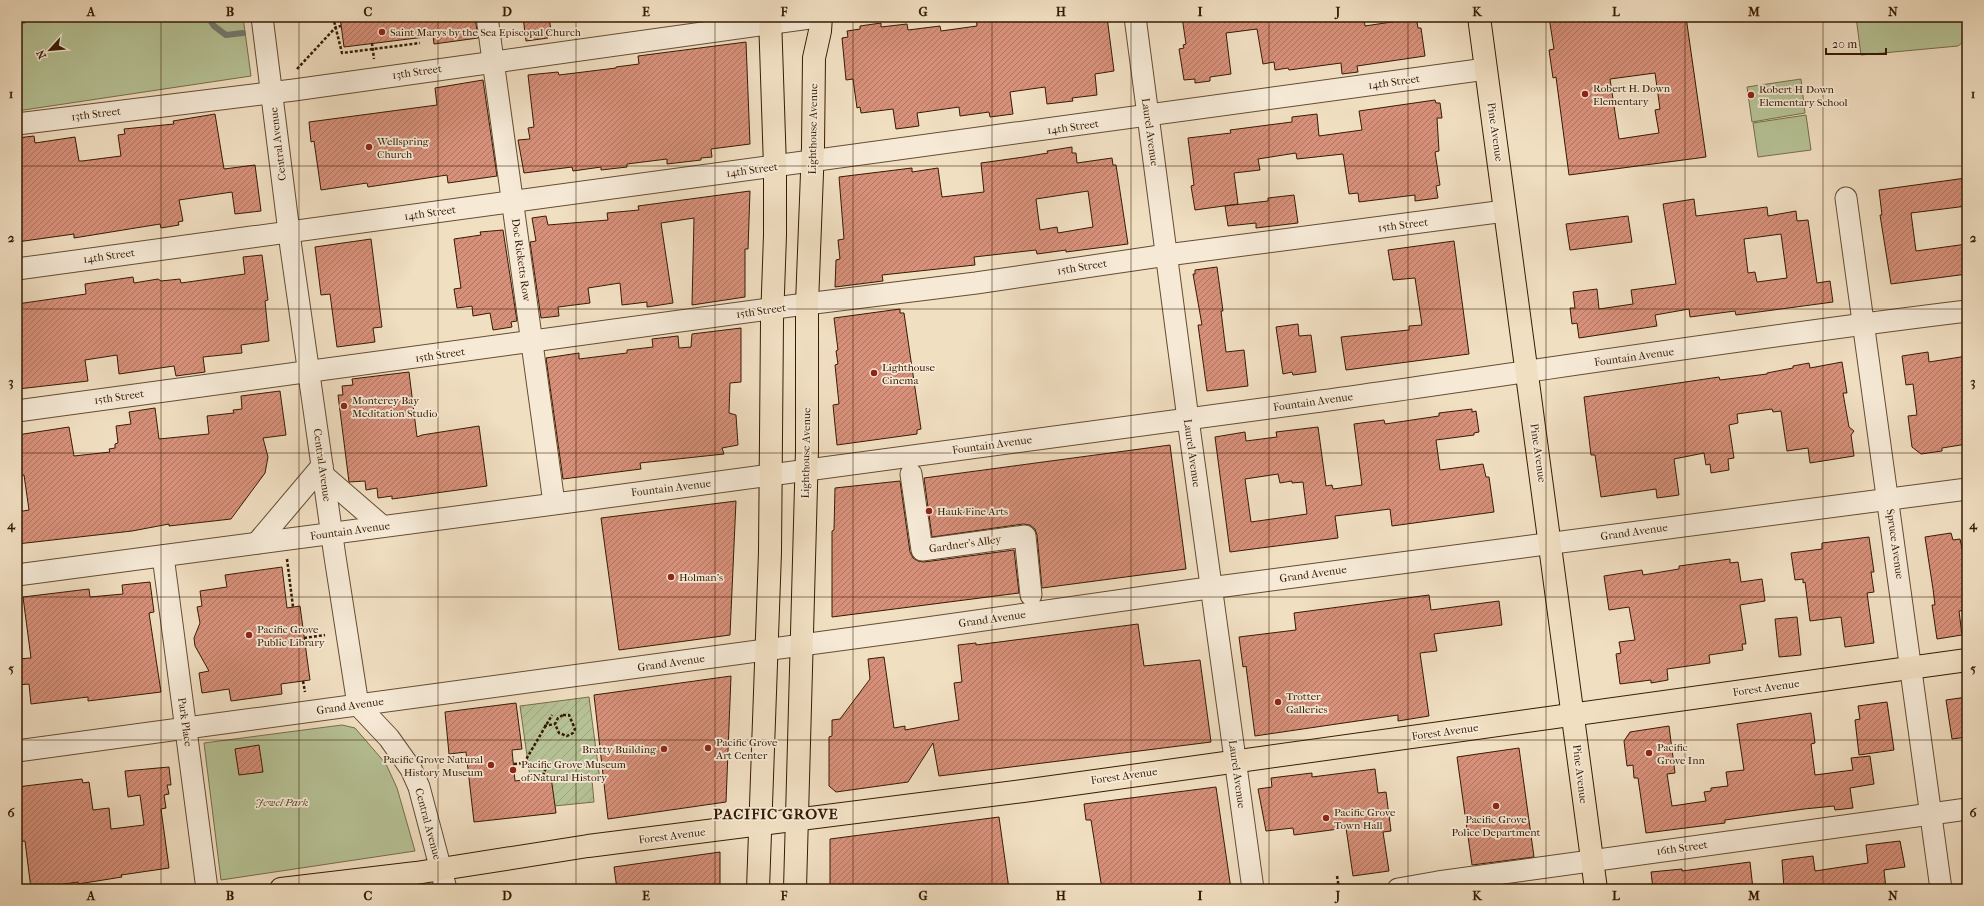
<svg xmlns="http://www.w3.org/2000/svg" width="1984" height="906" viewBox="0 0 1984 906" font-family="'IM FELL French Canon',serif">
  <defs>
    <pattern id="garden-furrows" width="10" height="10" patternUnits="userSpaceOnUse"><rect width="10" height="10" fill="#b6c296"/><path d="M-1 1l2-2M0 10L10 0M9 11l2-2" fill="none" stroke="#9da680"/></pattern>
    <pattern id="building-hatch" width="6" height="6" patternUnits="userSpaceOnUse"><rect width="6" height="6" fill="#d7907a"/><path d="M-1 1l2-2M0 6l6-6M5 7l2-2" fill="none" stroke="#af7562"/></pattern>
  </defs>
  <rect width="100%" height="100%" fill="#f1dfc2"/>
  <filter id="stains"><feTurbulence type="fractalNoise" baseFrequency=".005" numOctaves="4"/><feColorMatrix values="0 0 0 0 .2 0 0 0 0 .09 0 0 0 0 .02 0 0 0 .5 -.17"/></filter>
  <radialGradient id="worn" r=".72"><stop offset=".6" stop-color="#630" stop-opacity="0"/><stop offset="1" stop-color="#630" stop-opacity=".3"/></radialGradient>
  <!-- park -->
  <g fill="#b6c296" stroke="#766e4c">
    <polygon points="17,17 243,17 251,76 17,111"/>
    <polygon points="1856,17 1967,17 1967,39 1958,46 1861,55"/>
    <polygon points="1801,79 1805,113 1752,122 1747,87"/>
    <polygon points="1806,115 1811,150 1758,157 1753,123"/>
    <polygon points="342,725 355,728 386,764 397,788 415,851 221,880 204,743"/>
  </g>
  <!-- garden -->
  <polygon fill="url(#garden-furrows)" stroke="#766e4c" points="589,697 600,780 592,780 594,802 554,806 550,775 530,777 520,706"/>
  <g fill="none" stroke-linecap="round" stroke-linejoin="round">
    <!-- stream -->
    <g stroke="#747a72" stroke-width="6">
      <polyline points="208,17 214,26 226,35 243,33"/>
      <polyline points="17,24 31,17"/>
    </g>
  </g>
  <!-- building -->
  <g fill="url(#building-hatch)" stroke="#361b02" fill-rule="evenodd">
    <polygon points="340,17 475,17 478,38 434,44 433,36 344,47"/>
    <polygon points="523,17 549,17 551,31 547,32 548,38 526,41"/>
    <polygon points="976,17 1028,17 1028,22 1065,17 1107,17 1114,71 1095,74 1097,95 1072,98 1073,101 1047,104 1045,87 1010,92 1013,114 990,117 989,112 960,116 959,107 917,113 919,126 896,129 893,109 861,113 860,107 857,108 853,79 846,80 842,38 848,37 847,31 860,29 860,26 881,23 881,27 907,24 908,30 940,26 941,31 977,26"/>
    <polygon points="1182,17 1348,17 1349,20 1364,18 1365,26 1398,21 1397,17 1416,17 1418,28 1421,28 1425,56 1357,66 1358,72 1342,74 1341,63 1289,70 1288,68 1275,70 1274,62 1263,64 1257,29 1226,33 1231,74 1210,77 1210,81 1195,83 1195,79 1184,80 1179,49 1184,48 1183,45 1186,44"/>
    <path d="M1549 17H1686L1706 157 1569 175 1556 77 1553 78 1549 50 1554 49ZM1655 73 1660 109 1655 110 1659 133 1619 139 1610 79Z"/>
    <polygon points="746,42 750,144 711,149 712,157 701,158 701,160 667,164 667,159 627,164 627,167 601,170 601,167 573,171 572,167 524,173 518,140 530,139 528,128 534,127 528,75 558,72 559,75 616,68 616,67 639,64 638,56"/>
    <polygon points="483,80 497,176 448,183 447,175 368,187 367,183 321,190 314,141 311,142 309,122 437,105 435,88"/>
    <polygon points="1435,100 1436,103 1440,103 1442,118 1437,118 1439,151 1435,152 1440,185 1436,186 1438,198 1415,201 1415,195 1359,202 1358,193 1349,194 1343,154 1297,159 1296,153 1258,159 1260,170 1234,173 1238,204 1195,210 1191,186 1194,185 1188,138 1231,133 1230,130 1292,122 1292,117 1317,114 1319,136 1362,130 1359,111"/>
    <polygon points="215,114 224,169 255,165 261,211 235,214 232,192 179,200 183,221 178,222 179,225 161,228 160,224 74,238 74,234 17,242 17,138 34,136 35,143 75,137 79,161 82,161 121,156 118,135 125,134 124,129 174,124 173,121"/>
    <path d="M1072 147V153H1076L1077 163 1112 158 1113 165H1116L1128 244 1066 252V250L1037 254 1036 250 974 257 975 265 882 275 883 281 835 287 836 260 840 259 838 240 844 239 839 177 912 168V172L938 168 942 197 984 192 981 163 1024 157 1048 153 1047 151ZM1088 191 1093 227 1058 233 1057 227 1040 230 1036 199Z"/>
    <polygon points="1966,178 1967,206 1911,213 1916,251 1967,244 1967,274 1891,284 1880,215 1882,215 1879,190"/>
    <polygon points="750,191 748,249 745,249 745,297 692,305 694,218 661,223 673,303 647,307 647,302 622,305 620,283 588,288 590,303 558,307 559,316 541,318 530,242 536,241 532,218 546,216 548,225 608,220 607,213 639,210 638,206"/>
    <polygon points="1294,195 1298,223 1256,228 1256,223 1228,226 1225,206 1268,201 1268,198"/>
    <path d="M1694 199 1696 216 1767 207 1768 216 1796 211 1797 221 1808 220 1817 283 1830 281 1833 302 1736 315 1735 311 1690 317 1689 309 1655 315 1657 326 1579 338 1577 323 1572 324 1570 308H1575L1573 292 1597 289 1599 309 1633 304 1631 290 1676 284 1663 204ZM1781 234 1787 278 1757 282 1755 272 1748 273 1744 239Z"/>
    <polygon points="1628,216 1632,242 1570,250 1566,224"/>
    <polygon points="503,230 517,321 511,322 512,327 493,330 490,313 473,316 472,306 457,308 454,289 461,288 454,239 481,235 480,232"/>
    <polygon points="371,239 382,327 373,328 375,342 337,347 330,294 321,295 315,247"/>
    <polygon points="1454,241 1469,354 1346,370 1341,337 1409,330 1409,326 1422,325 1415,278 1393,280 1388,250"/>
    <polygon points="262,255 268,300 265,301 269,341 241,345 242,353 203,357 205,372 176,376 174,366 119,374 117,355 85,360 88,381 18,389 17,371 22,371 17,335 17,304 86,294 85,284 133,277 134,283 158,279 161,281 180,279 181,283 245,274 243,257"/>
    <polygon points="1217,267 1223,311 1221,311 1226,352 1244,350 1248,386 1207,391 1198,325 1202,325 1193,274 1195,274 1195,270"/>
    <polygon points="900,309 900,313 904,313 921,429 917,430 917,434 837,445 833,405 839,404 835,365 838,364 836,351 838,350 834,318"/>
    <polygon points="1298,324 1299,336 1311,335 1316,372 1293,375 1292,372 1283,374 1276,327"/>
    <polygon points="741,328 741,382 730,383 729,413 736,415 738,445 722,448 724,454 640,463 641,469 563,479 546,358 579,353 579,359 627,353 627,350 653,347 652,339 678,336 679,348 691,347 692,334"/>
    <polygon points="1928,352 1929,362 1967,356 1967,388 1963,389 1967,419 1967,444 1942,448 1942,451 1921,454 1912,447 1908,416 1917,415 1913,384 1906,385 1902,356"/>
    <polygon points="1842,362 1847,393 1843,393 1849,427 1854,431 1851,435 1854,456 1810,463 1808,448 1787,451 1781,411 1773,412 1772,409 1737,414 1738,423 1729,425 1734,458 1728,459 1729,470 1711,473 1710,464 1706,465 1704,453 1674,459 1679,495 1657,498 1656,489 1601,497 1595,455 1591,455 1584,397 1719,377 1720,380 1767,374 1767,373 1793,368 1793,366 1809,363 1810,368"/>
    <polygon points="409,372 417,437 422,435 479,426 487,486 392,499 392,496 378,498 377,488 366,490 365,481 349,482 338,395 343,395 342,386 353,385 352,379"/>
    <polygon points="280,391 286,435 263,438 268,457 265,473 231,519 169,526 169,524 132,531 17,544 17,512 29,510 24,475 17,476 17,435 69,427 74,456 110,452 109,449 115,448 115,444 118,443 116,426 131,424 129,412 155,408 159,439 209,434 207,416 234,413 233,410 242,409 241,396"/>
    <path d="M1472 409V412L1476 411 1479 432 1474 433V435L1436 440 1440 470 1483 464 1486 477H1489L1494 512 1392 526 1390 509 1335 516 1338 538 1230 552 1215 437 1245 432 1246 441 1277 437 1276 432 1318 427 1326 486 1332 485 1333 489 1362 485 1354 424 1384 420 1385 424 1439 416V413ZM1278 474 1280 483 1292 481V483L1303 482 1307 514 1251 522 1245 479Z"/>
    <polygon points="1170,445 1186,569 1042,588 1037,535 1035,529 1030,525 1023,524 932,537 924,478"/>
    <polygon points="900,481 910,552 913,558 918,561 924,562 1014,550 1019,593 832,617 832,531 834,530 835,488"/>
    <polygon points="736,501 730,635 619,650 601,518"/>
    <polygon points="1951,533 1953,540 1960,539 1964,558 1967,558 1967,610 1959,611 1962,635 1937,639 1932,605 1935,605 1933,589 1925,537"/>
    <polygon points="1869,537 1874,572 1871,572 1874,592 1867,593 1874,643 1845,647 1841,617 1810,621 1805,582 1803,583 1803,579 1795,580 1791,553 1822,549 1822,543"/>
    <polygon points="1730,559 1730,563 1738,562 1741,582 1762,579 1765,601 1740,605 1746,644 1742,644 1743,650 1709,655 1710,663 1667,669 1668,680 1651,683 1651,680 1620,684 1616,654 1621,653 1619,642 1635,640 1629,607 1609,610 1604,576 1642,570 1643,575 1679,569 1679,566"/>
    <polygon points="282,567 287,608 300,606 310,680 281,684 282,694 231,701 229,689 202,693 199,673 209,671 195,646 194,638 200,623 197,607 202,606 200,591 227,587 225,575"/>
    <polygon points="150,582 154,612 149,613 161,692 88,701 88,697 31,704 29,684 17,685 17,659 31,658 23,597 89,589 90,597 123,594 122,585"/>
    <polygon points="1429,595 1431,610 1499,601 1502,625 1434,634 1437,651 1420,653 1429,716 1398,721 1398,715 1255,736 1246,666 1243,667 1239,637 1296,630 1294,613"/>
    <polygon points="1797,617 1801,655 1779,657 1775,619"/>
    <polygon points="1138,624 1144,666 1200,660 1211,742 939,776 933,743 908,782 836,792 829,786 829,737 832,736 832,720 840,719 870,679 868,659 884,657 894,728 905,726 905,730 959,720 954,683 962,682 958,645 976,643 976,645"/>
    <polygon points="731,676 726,802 608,819 594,695"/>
    <polygon points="1967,697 1967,737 1952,739 1946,700"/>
    <polygon points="1887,702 1894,750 1859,755 1855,720 1860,719 1858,706"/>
    <polygon points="516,703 522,749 512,750 515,781 551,777 556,813 474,822 466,752 449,754 445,712"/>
    <polygon points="1811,713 1815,743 1811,744 1815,775 1853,770 1851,758 1870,756 1874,784 1850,788 1853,808 1835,810 1834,806 1804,809 1725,820 1725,823 1646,833 1638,778 1634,778 1633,765 1627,766 1624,741 1630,732 1669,726 1675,773 1667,774 1672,806 1706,801 1704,792 1711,791 1711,788 1728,786 1726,772 1744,770 1737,724"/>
    <polygon points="259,745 263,772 239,775 235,749"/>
    <polygon points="1519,748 1534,857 1472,865 1457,757"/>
    <polygon points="169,767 171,785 167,785 169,794 164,795 166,808 161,809 169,868 121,875 122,877 78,884 78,882 31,889 25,841 17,842 17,787 82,779 83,783 89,782 93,810 109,808 111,829 144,825 140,795 128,797 125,771"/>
    <polygon points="1375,769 1378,793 1386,792 1391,831 1383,832 1389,871 1353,876 1346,828 1294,835 1293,828 1266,831 1258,789 1272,787 1271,778 1312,773 1312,777"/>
    <polygon points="1216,787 1231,889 1102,889 1091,820 1086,820 1084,804"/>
    <polygon points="999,817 1009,889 830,889 830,839"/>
    <polygon points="1900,841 1905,867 1884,870 1886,889 1784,889 1782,860 1813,856 1815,871 1868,863 1866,845"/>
    <polygon points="720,852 720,889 617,889 614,867"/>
    <polygon points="1750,862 1753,889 1653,889 1651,872 1682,869 1682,871"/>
  </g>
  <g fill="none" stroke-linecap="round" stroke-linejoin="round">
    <defs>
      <g id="minor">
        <polyline points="262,17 291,248 335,557 358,705 389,738 411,769 419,787 446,889"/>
        <polyline points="487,17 554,503"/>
        <polyline points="1135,17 1188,419 1253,889"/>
        <polyline points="17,124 294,90 817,17"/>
        <polyline points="1846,198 1941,889"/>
        <polyline points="17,269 1486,69"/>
        <polyline points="17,411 790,306 976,283 1167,255 1505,211"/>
        <polyline points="911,474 922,550 1025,536 1031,595"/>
        <polyline points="323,475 382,526"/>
        <polyline points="257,543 322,466"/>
        <polyline points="163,556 207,889"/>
        <path d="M17 575C452 518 886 460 1321 401 1536 371 1751 337 1967 311"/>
        <polyline points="17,751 920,629 1194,590 1967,489"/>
        <polyline points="1398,889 1438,882 1967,809"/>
      </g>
      <g id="major">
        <polyline points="1479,17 1596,889"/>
        <polyline points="281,889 416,873 588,846 1023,791 1967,660"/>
        <polyline points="758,889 770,552 772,321 775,235 775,167 770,17"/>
        <polyline points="795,889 807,450 807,304 813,147 814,58 820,31 821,17"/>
      </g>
    </defs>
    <!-- minor casing -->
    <use href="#minor" stroke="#654c32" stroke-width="23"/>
    <!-- major casing -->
    <use href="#major" stroke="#361b02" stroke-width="24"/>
    <!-- path -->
    <g stroke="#361b02" stroke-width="2.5" stroke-dasharray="3 2" stroke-linecap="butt">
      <polyline points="333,17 342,53 420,43"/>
      <polyline points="372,43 374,59"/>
      <polyline points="297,69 336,27 341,26"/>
      <polyline points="287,559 293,607"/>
      <polyline points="304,638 325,635"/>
      <polyline points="303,681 305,692"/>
      <polygon points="563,715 569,715 575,729 573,733 567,736 559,733 555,724 558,718"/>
      <polyline points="544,726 555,724"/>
      <polyline points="525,761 546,769"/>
      <polyline points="514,764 524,763 552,715"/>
      <path d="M543 776C545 767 550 763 558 763"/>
      <polyline points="1337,876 1339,888"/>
    </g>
    <!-- minor -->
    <use href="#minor" stroke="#f6ead7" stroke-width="21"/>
    <!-- major -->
    <use href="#major" stroke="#f1dfc2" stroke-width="22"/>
  </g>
  <!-- grid -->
  <path fill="none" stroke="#361b02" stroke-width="1" stroke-opacity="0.55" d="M161 17V889M299 17V889M438 17V889M576 17V889M715 17V889M853 17V889M992 17V889M1131 17V889M1269 17V889M1408 17V889M1546 17V889M1685 17V889M1823 17V889M17 166H1967M17 309H1967M17 453H1967M17 597H1967M17 740H1967"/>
  <!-- markers -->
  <g fill="#8f2418" stroke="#f6ead7" stroke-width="1.5">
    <circle cx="382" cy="32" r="4"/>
    <circle cx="1585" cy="94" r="4"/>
    <circle cx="1751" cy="95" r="4"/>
    <circle cx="369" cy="147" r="4"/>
    <circle cx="874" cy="373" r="4"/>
    <circle cx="344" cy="406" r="4"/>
    <circle cx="929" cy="511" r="4"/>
    <circle cx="671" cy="577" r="4"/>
    <circle cx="249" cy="635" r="4"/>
    <circle cx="1278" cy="702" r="4"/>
    <circle cx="708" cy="748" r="4"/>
    <circle cx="664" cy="749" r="4"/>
    <circle cx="1649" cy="753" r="4"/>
    <circle cx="491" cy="765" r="4"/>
    <circle cx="513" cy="770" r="4"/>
    <circle cx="1496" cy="806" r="4"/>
    <circle cx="1326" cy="818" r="4"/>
  </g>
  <g text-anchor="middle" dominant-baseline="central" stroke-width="3.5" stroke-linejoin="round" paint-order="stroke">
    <!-- poi labels -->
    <g font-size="11" fill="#361b02" stroke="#f6ead7" text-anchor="start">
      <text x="390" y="32">Saint Marys by the Sea Episcopal Church</text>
      <text x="1593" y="88">Robert H. Down<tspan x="1593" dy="13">Elementary</tspan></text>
      <text x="1759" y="89">Robert H Down<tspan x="1759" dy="13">Elementary School</tspan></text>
      <text x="377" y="141">Wellspring<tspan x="377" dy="13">Church</tspan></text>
      <text x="882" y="367">Lighthouse<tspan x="882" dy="13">Cinema</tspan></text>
      <text x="352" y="400">Monterey Bay<tspan x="352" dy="13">Meditation Studio</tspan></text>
      <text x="937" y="511">Hauk Fine Arts</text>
      <text x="679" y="577">Holman's</text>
      <text x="257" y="629">Pacific Grove<tspan x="257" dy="13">Public Library</tspan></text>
      <text x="1286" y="696">Trotter<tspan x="1286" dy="13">Galleries</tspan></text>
      <text x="716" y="742">Pacific Grove<tspan x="716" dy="13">Art Center</tspan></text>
      <text x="1657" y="747">Pacific<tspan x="1657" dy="13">Grove Inn</tspan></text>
      <text x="656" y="749" text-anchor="end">Bratty Building</text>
      <text x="483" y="759" text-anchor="end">Pacific Grove Natural<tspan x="483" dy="13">History Museum</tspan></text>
      <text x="521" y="764">Pacific Grove Museum<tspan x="521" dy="13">of Natural History</tspan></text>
      <text x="1334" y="812">Pacific Grove<tspan x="1334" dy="13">Town Hall</tspan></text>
      <text x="1496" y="819" text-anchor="middle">Pacific Grove<tspan x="1496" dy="13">Police Department</tspan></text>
    </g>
    <!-- street labels -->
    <g font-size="11" fill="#361b02" stroke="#f6ead7">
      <text transform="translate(417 72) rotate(-8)">13th Street</text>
      <text transform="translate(1394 82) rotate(-8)">14th Street</text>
      <text transform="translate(96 114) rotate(-7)">13th Street</text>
      <text transform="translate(1073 127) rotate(-8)">14th Street</text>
      <text transform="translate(813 129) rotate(-89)">Lighthouse Avenue</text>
      <text transform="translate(1150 132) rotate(82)">Laurel Avenue</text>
      <text transform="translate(1495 132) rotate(82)">Pine Avenue</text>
      <text transform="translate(278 144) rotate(-97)">Central Avenue</text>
      <text transform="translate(752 170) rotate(-8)">14th Street</text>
      <text transform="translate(430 213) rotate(-8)">14th Street</text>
      <text transform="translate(1403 225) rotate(-7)">15th Street</text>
      <text transform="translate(109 256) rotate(-8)">14th Street</text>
      <text transform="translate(521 260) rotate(82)">Doc Ricketts Row</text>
      <text transform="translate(1082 267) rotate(-9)">15th Street</text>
      <text transform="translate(761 311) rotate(-8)">15th Street</text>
      <text transform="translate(440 355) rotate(-8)">15th Street</text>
      <text transform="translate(1634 357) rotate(-8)">Fountain Avenue</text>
      <text transform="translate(119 397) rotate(-8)">15th Street</text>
      <text transform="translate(1313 402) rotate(-8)">Fountain Avenue</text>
      <text transform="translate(992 445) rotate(-8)">Fountain Avenue</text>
      <text transform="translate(806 453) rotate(-89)">Lighthouse Avenue</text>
      <text transform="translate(1192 453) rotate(82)">Laurel Avenue</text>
      <text transform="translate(1538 453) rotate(82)">Pine Avenue</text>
      <text transform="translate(322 465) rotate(82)">Central Avenue</text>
      <text transform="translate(671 488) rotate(-7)">Fountain Avenue</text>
      <text transform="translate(350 531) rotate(-8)">Fountain Avenue</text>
      <text transform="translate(1634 532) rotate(-8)">Grand Avenue</text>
      <text transform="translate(965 544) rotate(-8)">Gardner's Alley</text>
      <text transform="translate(1895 544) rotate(82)">Spruce Avenue</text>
      <text transform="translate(1313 574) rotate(-8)">Grand Avenue</text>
      <text transform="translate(992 619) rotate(-8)">Grand Avenue</text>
      <text transform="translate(671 663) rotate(-8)">Grand Avenue</text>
      <text transform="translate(1766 688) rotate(-8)">Forest Avenue</text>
      <text transform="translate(350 706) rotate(-8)">Grand Avenue</text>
      <text transform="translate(185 722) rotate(82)">Park Place</text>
      <text transform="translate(1445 732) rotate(-8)">Forest Avenue</text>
      <text transform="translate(1237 774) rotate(82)">Laurel Avenue</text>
      <text transform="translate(1580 774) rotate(83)">Pine Avenue</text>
      <text transform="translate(1124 776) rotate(-8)">Forest Avenue</text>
      <text transform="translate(428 824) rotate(75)">Central Avenue</text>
      <text transform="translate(672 836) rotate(-7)">Forest Avenue</text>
      <text transform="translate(1682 848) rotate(-8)">16th Street</text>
    </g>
    <!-- park labels -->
    <g font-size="11" font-style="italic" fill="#5c4d2e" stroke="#f6ead7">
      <text x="282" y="802">Jewel Park</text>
    </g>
    <!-- district labels -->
    <g font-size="15" font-weight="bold" letter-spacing="1" fill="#361b02" stroke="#f6ead7">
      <text x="776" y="814">PACIFIC GROVE</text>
    </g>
  </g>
  <!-- margin -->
  <rect width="1984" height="906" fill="none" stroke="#f1dfc2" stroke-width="44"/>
  <!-- north arrow -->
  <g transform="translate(50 50) rotate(243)" stroke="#f6ead7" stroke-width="3" paint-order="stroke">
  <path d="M0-3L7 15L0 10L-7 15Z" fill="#361b02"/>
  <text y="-6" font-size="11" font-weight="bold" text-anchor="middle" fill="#361b02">N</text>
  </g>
  <!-- scale -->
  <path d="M1826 48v6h60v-6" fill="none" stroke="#361b02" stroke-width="2"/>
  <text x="1832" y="48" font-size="12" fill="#361b02" stroke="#f6ead7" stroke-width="3" paint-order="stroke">20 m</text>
  <rect x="22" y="22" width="1940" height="862" fill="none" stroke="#361b02" stroke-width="1.5"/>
  <g font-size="13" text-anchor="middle" font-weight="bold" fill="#361b02">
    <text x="91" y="16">A</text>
    <text x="230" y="16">B</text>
    <text x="368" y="16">C</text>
    <text x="507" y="16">D</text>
    <text x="646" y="16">E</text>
    <text x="784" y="16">F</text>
    <text x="923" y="16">G</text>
    <text x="1061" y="16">H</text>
    <text x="1200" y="16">I</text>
    <text x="1338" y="16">J</text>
    <text x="1477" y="16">K</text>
    <text x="1616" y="16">L</text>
    <text x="1754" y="16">M</text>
    <text x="1893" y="16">N</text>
    <text x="11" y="98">1</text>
    <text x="1973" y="98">1</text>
    <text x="11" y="242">2</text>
    <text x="1973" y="242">2</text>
    <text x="11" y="386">3</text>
    <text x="1973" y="386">3</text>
    <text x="11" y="529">4</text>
    <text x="1973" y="529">4</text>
    <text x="11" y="673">5</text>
    <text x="1973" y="673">5</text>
    <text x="11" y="817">6</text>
    <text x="1973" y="817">6</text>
    <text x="91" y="900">A</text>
    <text x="230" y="900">B</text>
    <text x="368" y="900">C</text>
    <text x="507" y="900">D</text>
    <text x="646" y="900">E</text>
    <text x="784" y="900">F</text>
    <text x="923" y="900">G</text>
    <text x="1061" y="900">H</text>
    <text x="1200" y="900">I</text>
    <text x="1338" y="900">J</text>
    <text x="1477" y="900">K</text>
    <text x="1616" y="900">L</text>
    <text x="1754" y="900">M</text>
    <text x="1893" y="900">N</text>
  </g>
  <rect width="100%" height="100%" filter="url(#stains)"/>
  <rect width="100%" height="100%" fill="url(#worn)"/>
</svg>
